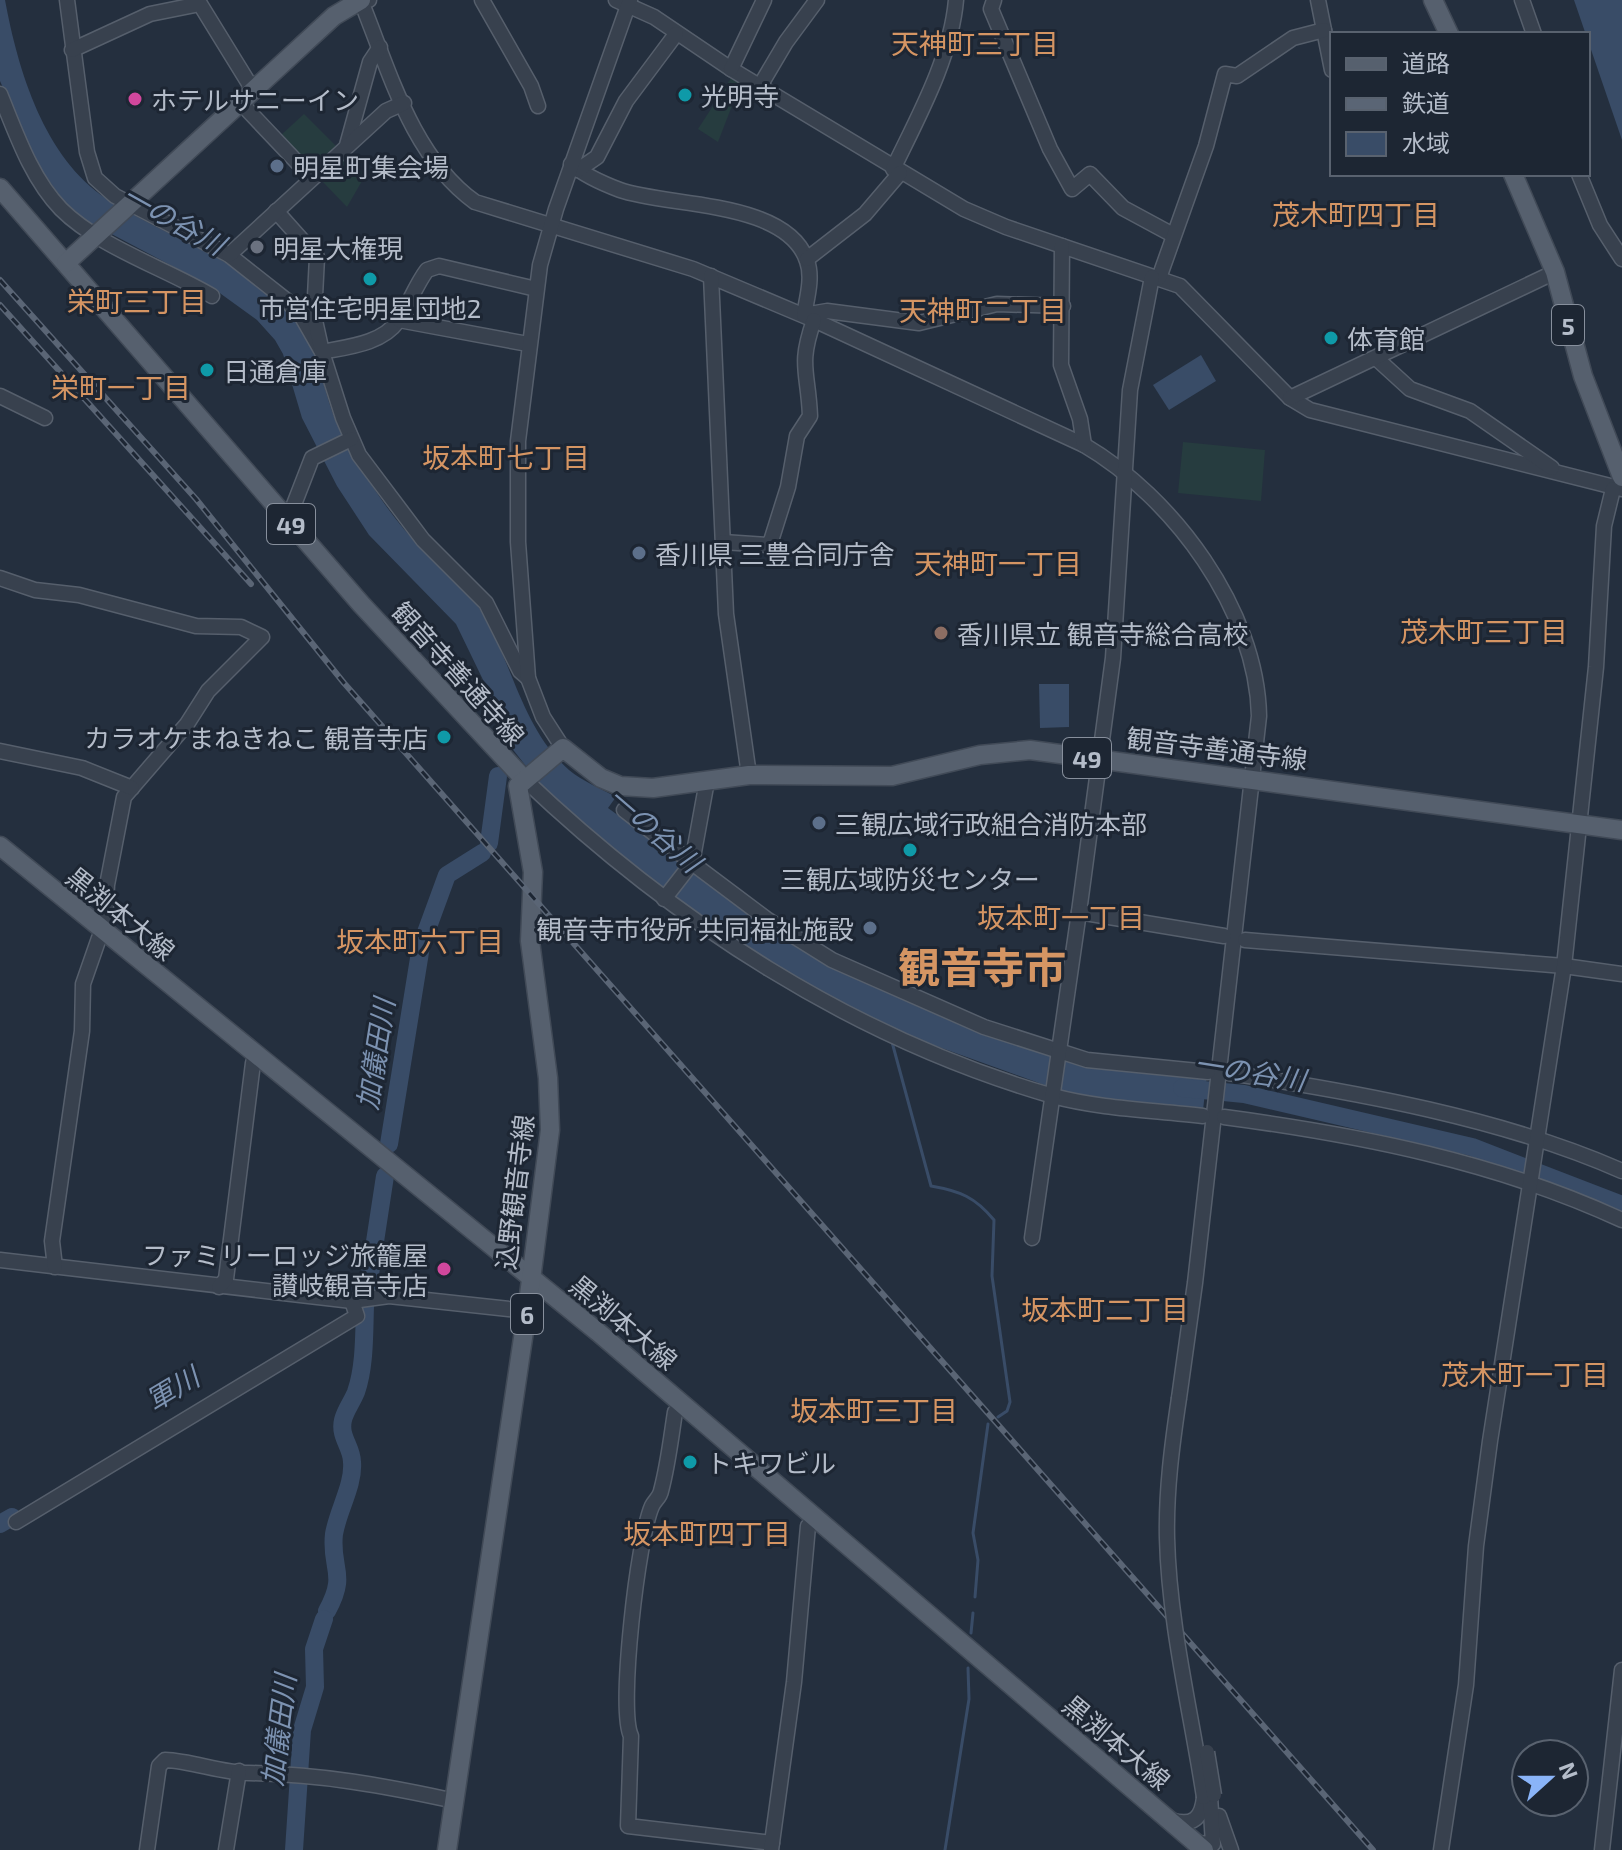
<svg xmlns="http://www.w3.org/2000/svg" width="1622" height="1850" viewBox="0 0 1622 1850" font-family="'Exo 2','Noto Sans JP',sans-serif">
  <rect width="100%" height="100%" fill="#242f3e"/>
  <!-- green -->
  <g fill="#263c3f">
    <polygon points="733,75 742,80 718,142 698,129"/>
    <polygon points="304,114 337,147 313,169 280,136"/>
    <polygon points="343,159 366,174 347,207 322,181"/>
    <polygon points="1183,442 1265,450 1261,501 1178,493"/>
  </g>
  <!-- water -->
  <g fill="#394c67">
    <path d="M0 0H5C18 70 44 158 107 199 167 238 240 258 291 313 322 347 321 395 342 434 363 474 389 515 421 548 438 566 463 583 476 603 512 657 520 727 569 770 582 781 602 789 616 797L608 808 765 922 1047 1051 1207 1075 1203 1110 1075 1096 886 1028 753 955 662 890 597 838 540 784 500 733 486 686 456 624 369 535 337 486 302 418 283 354 275 340 257 320 210 286 85 220 62 199 36 162 0 81Z"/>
    <polygon points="1574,0 1622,0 1622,140"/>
    <polygon points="1201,355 1216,381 1169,410 1153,385"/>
    <polygon points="1039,684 1069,684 1069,727 1040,728"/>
  </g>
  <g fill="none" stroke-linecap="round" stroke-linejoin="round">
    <!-- stream -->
    <g stroke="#394c67" stroke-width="3">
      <path d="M892 1042 931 1186C960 1191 975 1197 994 1220L992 1276 1010 1402 1007 1411 998 1417"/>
      <polyline points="975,1597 978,1560 973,1533 988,1424"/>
      <polyline points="971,1633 973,1613"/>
      <polyline points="945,1850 969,1699 968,1668"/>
    </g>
    <!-- river -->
    <g stroke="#394c67" stroke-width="18">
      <polyline points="489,843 498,776"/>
      <polyline points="1182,1088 1244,1094 1472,1147 1622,1205"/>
      <polyline points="389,1144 421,946 447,875 482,853"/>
      <polyline points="367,1294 385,1176"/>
      <polyline points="0,1524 12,1517"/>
      <path d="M327 1611C348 1573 330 1569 334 1534 338 1510 354 1485 352 1462 352 1447 339 1437 343 1420 345 1411 352 1402 356 1392 365 1366 364 1334 365 1306"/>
      <polyline points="294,1850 302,1730 315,1687 314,1649 324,1619"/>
    </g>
    <defs>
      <g id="minor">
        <polyline points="67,0 87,152 95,178 115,196 229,255 286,300 302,317 322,352 343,418 359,455 423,540 486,603 520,671 528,678"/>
        <path d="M369 0 361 1C389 70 412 157 475 202L693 269 814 320 1084 445C1173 497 1257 610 1259 716L1195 1283 1179 1398"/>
        <polyline points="482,0 531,86 538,106"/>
        <polyline points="616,0 654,17 731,69 964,209 1006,227 1180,286 1290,398 1310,410 1622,489"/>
        <polyline points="994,0 991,9 1050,149 1072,189 1090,174 1123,208 1173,235"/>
        <polyline points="1318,0 1332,70"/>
        <polyline points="1522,0 1534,34"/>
        <polyline points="72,50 150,14 200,4 253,90"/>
        <polyline points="731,69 764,0"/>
        <polyline points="760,86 786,42 817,0"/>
        <path d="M0 94C16 133 31 178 61 209 99 247 165 268 212 296"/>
        <polyline points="240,102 312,178"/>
        <polyline points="347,145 370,62 380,47"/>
        <path d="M571 164C584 175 604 184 620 190 668 207 787 200 807 261 813 277 807 298 804 315L827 311 919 323 997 304 1063 306"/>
        <path d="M893 169C918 117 951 58 956 0"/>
        <polyline points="578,170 597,157 626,101 676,34"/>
        <polyline points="1579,174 1600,225 1622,259"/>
        <path d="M276 211 317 257 314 316 322 352C347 347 382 344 398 321 409 305 415 286 427 270L439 266 536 289"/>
        <polyline points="1062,246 1061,365 1080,419 1084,445"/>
        <polyline points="229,255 386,111 404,103"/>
        <polyline points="807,259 865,214 900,173"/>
        <polyline points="711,276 726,614 749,775"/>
        <polyline points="1159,278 1206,146 1225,74 1237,76 1293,38 1324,30"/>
        <polyline points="399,320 528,344"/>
        <polyline points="1376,358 1410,389 1470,411 1552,468"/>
        <polyline points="0,396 45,418"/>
        <polyline points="1290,398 1555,272"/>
        <polyline points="288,520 312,458 351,439"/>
        <path d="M723 542 767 545 771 541 788 487 797 436 810 416C808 370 798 366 814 320"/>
        <polyline points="0,578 35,590 79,595 196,626 241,627 262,637 208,691 187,724 124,797 107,885 105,923"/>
        <polyline points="563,748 543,717 528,678 518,542 518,441 540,265 556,209 630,0"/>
        <polyline points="0,751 82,768 132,788"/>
        <path d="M523 778C673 921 852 1038 1053 1096 1101 1109 1154 1110 1203 1116"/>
        <polyline points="707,781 692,863 768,920 832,960 984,1027 1087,1060 1208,1072"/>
        <polyline points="624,810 692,863 664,899"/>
        <polyline points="1079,912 1113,658 1130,390 1152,277"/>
        <polyline points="1245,940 1564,966 1622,974"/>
        <path d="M1229 1073C1356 1092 1505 1119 1622 1171"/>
        <path d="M1224 1117C1360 1135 1497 1162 1622 1220"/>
        <polyline points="1032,1238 1079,912 1224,936"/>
        <polyline points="0,1260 352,1301 389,1296 527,1311"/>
        <polyline points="55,1267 52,1241 82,1031 83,984 99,938"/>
        <polyline points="219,1287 226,1279 253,1063"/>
        <path d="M675 1412C671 1438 668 1465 661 1491 660 1497 655 1500 652 1506 638 1537 618 1709 631 1736L628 1826 772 1843"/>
        <polyline points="16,1522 357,1316 352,1301"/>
        <polyline points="1219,1816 1231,1850"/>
        <path d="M1171 1820C1193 1827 1202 1818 1204 1797"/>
        <polyline points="1196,1843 1213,1844 1210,1796"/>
        <path d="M147 1850 159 1766 165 1760C193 1761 221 1773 249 1773 320 1774 387 1786 455 1801"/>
        <polyline points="226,1850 239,1771"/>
        <polyline points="771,1850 794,1682 808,1526"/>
        <polyline points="1441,1850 1466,1685 1476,1546 1490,1441 1564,966 1596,667 1604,526 1613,489"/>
        <polyline points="1602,1850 1622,1670"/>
      </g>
      <g id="major">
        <polyline points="1433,0 1449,34"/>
        <polyline points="1513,174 1555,272 1583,376 1622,477"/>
        <polyline points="0,188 361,604 523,778"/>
        <polyline points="66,263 334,16 361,0"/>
        <polyline points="0,846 598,1332 1204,1850"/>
        <polyline points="447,1850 527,1311 550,1130 548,1078 530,941 533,872 518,786 563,748 601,778 620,786 653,788 749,775 892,776 980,755 1030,750 1622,830"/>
      </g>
    </defs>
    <!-- minor casing -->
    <use href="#minor" stroke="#565f6c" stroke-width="17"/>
    <!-- major casing -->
    <use href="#major" stroke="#414a57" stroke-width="21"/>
    <!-- minor -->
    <use href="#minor" stroke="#38414e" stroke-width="14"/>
    <!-- major -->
    <use href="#major" stroke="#56606e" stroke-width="18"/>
    <defs>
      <g id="rail">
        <polyline points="0,280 196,499 344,683 1373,1850"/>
        <polyline points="0,305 251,584"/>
      </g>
    </defs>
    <!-- rail casing -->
    <use href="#rail" stroke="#5a6575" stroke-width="6"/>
    <!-- rail -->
    <use href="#rail" stroke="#1d2633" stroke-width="3" stroke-dasharray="9" stroke-linecap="butt"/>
    <defs>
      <g id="minor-bridge">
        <path d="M1179 1398C1172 1445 1166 1491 1167 1538 1169 1624 1191 1712 1204 1797"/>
        <polyline points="1207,1752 1214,1795"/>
      </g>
    </defs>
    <!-- minor-bridge casing -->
    <use href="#minor-bridge" stroke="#565f6c" stroke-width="17" stroke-linecap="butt"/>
    <!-- minor-bridge -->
    <use href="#minor-bridge" stroke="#38414e" stroke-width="14"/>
  </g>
  <!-- markers -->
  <g fill="#0f9aa8" stroke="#1d2633" stroke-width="3">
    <circle cx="685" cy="95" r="8"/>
    <circle cx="370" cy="279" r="8"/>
    <circle cx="1331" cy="338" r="8"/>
    <circle cx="207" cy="370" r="8"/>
    <circle cx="444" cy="737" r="8"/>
    <circle cx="910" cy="850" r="8"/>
    <circle cx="690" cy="1462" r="8"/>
  </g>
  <g fill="#d1479c" stroke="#1d2633" stroke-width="3">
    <circle cx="135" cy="99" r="8"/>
    <circle cx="444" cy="1269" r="8"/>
  </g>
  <g fill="#5c6f8a" stroke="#1d2633" stroke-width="3">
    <circle cx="277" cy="166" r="8"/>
    <circle cx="639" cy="553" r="8"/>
    <circle cx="819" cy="823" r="8"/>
    <circle cx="870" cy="928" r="8"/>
  </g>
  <circle fill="#6b7280" stroke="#1d2633" stroke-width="3" cx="257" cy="247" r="8"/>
  <circle fill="#8d6e63" stroke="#1d2633" stroke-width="3" cx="941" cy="633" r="8"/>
  <g text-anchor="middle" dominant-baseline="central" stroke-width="6" stroke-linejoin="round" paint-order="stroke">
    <!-- shield labels -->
    <g fill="#1d2633" stroke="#878f9c" stroke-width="2">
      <rect x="1552" y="305" width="32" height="40" rx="6"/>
      <rect x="267" y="504" width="48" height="40" rx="6"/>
      <rect x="1063" y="738" width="48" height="40" rx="6"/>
      <rect x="511" y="1294" width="32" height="40" rx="6"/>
    </g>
    <g font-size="24" font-weight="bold" fill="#b4bcc9">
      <text x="1568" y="325">5</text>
      <text x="291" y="524">49</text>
      <text x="1087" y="758">49</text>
      <text x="527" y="1314">6</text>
    </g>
    <!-- poi labels -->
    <g font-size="26" fill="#b4bcc9" stroke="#1d2633" text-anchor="start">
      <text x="701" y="95">光明寺</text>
      <text x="151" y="99">ホテルサニーイン</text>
      <text x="293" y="166">明星町集会場</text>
      <text x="273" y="247">明星大権現</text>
      <text x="370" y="307" text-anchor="middle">市営住宅明星団地2</text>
      <text x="1347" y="338">体育館</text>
      <text x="223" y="370">日通倉庫</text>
      <text x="655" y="553">香川県 三豊合同庁舎</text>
      <text x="957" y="633">香川県立 観音寺総合高校</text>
      <text x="428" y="737" text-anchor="end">カラオケまねきねこ 観音寺店</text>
      <text x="835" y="823">三観広域行政組合消防本部</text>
      <text x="910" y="878" text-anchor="middle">三観広域防災センター</text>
      <text x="854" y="928" text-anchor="end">観音寺市役所 共同福祉施設</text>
      <text x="428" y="1254" text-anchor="end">ファミリーロッジ旅籠屋<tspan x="428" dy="30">讃岐観音寺店</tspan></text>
      <text x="706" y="1462">トキワビル</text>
    </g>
    <!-- street labels -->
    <g font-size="26" fill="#b4bcc9" stroke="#1d2633">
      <text transform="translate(459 673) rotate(48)">観音寺善通寺線</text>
      <text transform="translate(1217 748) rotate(7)">観音寺善通寺線</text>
      <text transform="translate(121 913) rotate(39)">黒渕本大線</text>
      <text transform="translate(514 1192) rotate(-83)">込野観音寺線</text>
      <text transform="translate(624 1322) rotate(40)">黒渕本大線</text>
      <text transform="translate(1117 1742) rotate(40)">黒渕本大線</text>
    </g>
    <!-- neighbourhood labels -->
    <g font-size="28" fill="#d59563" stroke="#1d2633">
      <text x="975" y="43">天神町三丁目</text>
      <text x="1356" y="214">茂木町四丁目</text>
      <text x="137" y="301">栄町三丁目</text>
      <text x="983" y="310">天神町二丁目</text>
      <text x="121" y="387">栄町一丁目</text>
      <text x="506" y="457">坂本町七丁目</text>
      <text x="998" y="563">天神町一丁目</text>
      <text x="1484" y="631">茂木町三丁目</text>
      <text x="1061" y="917">坂本町一丁目</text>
      <text x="420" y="941">坂本町六丁目</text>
      <text x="1105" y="1309">坂本町二丁目</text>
      <text x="1525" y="1374">茂木町一丁目</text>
      <text x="874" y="1410">坂本町三丁目</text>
      <text x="707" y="1533">坂本町四丁目</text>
    </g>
    <!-- water labels -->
    <g font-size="28" font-style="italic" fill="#7c92b1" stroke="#1d2633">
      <text transform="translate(174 219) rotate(29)">一の谷川</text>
      <text transform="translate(655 829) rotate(41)">一の谷川</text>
      <text transform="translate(375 1054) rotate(-81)">加儀田川</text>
      <text transform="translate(1250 1071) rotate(9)">一の谷川</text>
      <text transform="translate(172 1388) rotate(-31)">軍川</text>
      <text transform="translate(278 1730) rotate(-83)">加儀田川</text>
    </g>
    <!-- town labels -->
    <g font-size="42" font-weight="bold" fill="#d59563" stroke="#1d2633">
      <text x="982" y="966">観音寺市</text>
    </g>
  </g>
  <!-- legend -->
  <rect x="1330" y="32" width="260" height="144" fill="#1d2633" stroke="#59626f" stroke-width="2"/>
  <rect x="1346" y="58" width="40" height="12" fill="#56606e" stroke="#59626f" stroke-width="2"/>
  <text x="1402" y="72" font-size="24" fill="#b4bcc9">道路</text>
  <rect x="1346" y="98" width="40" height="12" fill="#5a6575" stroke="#59626f" stroke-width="2"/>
  <text x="1402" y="112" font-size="24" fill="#b4bcc9">鉄道</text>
  <rect x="1346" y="132" width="40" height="24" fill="#394c67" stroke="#59626f" stroke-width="2"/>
  <text x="1402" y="152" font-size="24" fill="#b4bcc9">水域</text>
  <!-- north arrow -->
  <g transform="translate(1550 1778) rotate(69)"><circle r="38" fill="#1d2633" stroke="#59626f" stroke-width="2"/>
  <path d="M0-6L14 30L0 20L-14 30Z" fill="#8ab4f8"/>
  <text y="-12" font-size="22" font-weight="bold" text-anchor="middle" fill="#b4bcc9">N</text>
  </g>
</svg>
